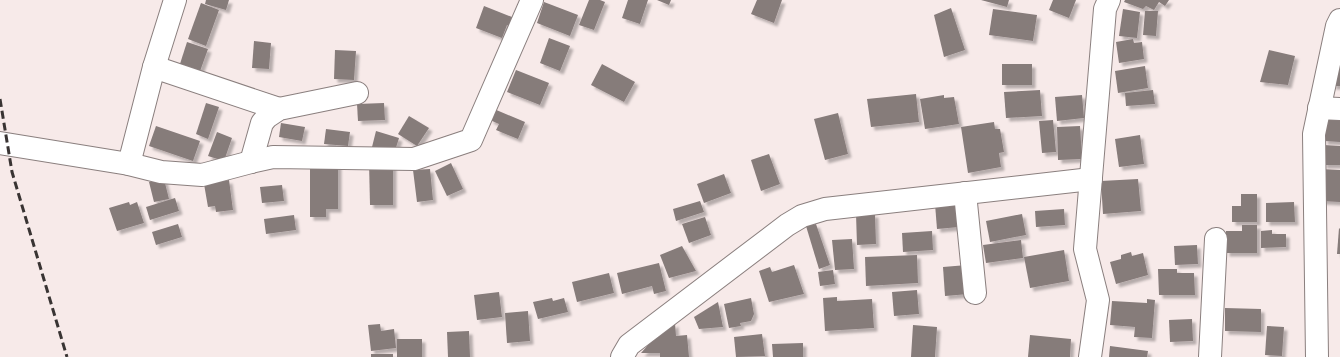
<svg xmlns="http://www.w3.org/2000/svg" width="1340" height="357" viewBox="0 0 1340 357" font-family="Literata,serif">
  <defs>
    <filter id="shadow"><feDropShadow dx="3.5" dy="3.5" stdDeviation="1" flood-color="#0004"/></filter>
  </defs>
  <rect width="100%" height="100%" fill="#f7eae9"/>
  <!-- building -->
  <g fill="#867b7a" filter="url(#shadow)">
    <polygon points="206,0 229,0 226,10 205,4"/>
    <polygon points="589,0 600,0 605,2 594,30 579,25"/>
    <polygon points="628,0 648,0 640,24 622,18"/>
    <polygon points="657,0 671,0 669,5"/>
    <polygon points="757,0 782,0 774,23 751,14"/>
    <polygon points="981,0 1009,0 1007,7"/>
    <polygon points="1053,0 1076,0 1069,18 1049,10"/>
    <polygon points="1125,0 1169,0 1165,6 1159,2 1154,10 1146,6 1143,9 1124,2"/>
    <polygon points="544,2 578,15 570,36 537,23"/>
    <polygon points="201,3 219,10 206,46 188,39"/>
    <polygon points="484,6 517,19 514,28 507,25 502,38 476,28"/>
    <polygon points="951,8 965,50 944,57 934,15"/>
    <polygon points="993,9 1037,15 1033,41 989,35"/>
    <polygon points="1123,9 1140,12 1137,38 1119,36"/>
    <polygon points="1145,11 1158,11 1156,36 1143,35"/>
    <polygon points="549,38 570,46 560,71 540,63"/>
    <polygon points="1133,39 1134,43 1142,42 1144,59 1119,63 1116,42"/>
    <polygon points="254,41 271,43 269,69 252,68"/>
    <polygon points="187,42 208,49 199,74 179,67"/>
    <polygon points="335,50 356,51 354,80 334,79"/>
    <polygon points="1269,50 1295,56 1288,85 1260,82"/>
    <polygon points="1340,58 1340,86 1332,86"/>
    <polygon points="602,64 635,82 624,102 591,85"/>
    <rect x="1002" y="64" width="30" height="21"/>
    <polygon points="1145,66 1148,88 1118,93 1115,71"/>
    <polygon points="516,70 549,83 540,105 507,92"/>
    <polygon points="1040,90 1042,116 1006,118 1004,92"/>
    <polygon points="1153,90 1155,104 1126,106 1125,93"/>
    <polygon points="916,94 919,122 871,127 867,99"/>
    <polygon points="944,95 944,98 954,97 959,124 925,129 920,99"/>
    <polygon points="1082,95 1084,118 1057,121 1055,97"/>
    <polygon points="206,103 219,107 208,139 196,134"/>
    <polygon points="384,103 385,120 358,121 357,104"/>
    <polygon points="494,109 525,122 518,139 496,130 499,124 490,120"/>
    <polygon points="1326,109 1340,110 1340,142 1324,141"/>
    <polygon points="838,113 848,154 825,160 814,119"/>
    <polygon points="409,116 429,128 417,146 398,134"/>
    <polygon points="1053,120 1056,152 1042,153 1039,121"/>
    <polygon points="994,122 995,129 1000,129 1004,152 999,153 1001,167 968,173 961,127"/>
    <polygon points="281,123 305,127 302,141 279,137"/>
    <polygon points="156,126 200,141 193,161 149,146"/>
    <polygon points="1080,126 1082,159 1058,160 1057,127"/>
    <polygon points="326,129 350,132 348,146 324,144"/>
    <polygon points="376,131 399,138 394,154 372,147"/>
    <polygon points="217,132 232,138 224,161 208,156"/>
    <polygon points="1140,135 1144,164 1119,167 1115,139"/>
    <polygon points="1324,145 1340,146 1340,165 1323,165"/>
    <polygon points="769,154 780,184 761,191 751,160"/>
    <polygon points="393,161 393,205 370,205 369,162"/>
    <polygon points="310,163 338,163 338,209 326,209 326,217 310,217"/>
    <polygon points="451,163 463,189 447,196 435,171"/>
    <polygon points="430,169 433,200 417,202 413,170"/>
    <polygon points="1321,169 1340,170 1340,202 1320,201"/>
    <polygon points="724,174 731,193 704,203 697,184"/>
    <polygon points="164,179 169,199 154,202 149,182"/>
    <polygon points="1138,179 1141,211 1103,214 1101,181"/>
    <polygon points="229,180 233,210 216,212 215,206 208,207 204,184"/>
    <polygon points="282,185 284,201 262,203 260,187"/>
    <polygon points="1241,194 1257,194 1257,222 1232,222 1232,206 1241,206"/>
    <polygon points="175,198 179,211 150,220 146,207"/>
    <polygon points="700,201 704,212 676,221 673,209"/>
    <polygon points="129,202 130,205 137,202 144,223 117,231 109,208"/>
    <polygon points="1294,202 1295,222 1266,222 1266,203"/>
    <polygon points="957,203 959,227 937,229 935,204"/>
    <polygon points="1064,209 1065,225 1036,227 1035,211"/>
    <polygon points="856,214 875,214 876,244 857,245"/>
    <polygon points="1022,214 1026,235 990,242 986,221"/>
    <polygon points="294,215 296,230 266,234 264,219"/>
    <polygon points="705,217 711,235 689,243 682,224"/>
    <polygon points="178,224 182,237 156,245 152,232"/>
    <polygon points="816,224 830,265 819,269 806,226"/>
    <polygon points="1242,225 1257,225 1257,253 1226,253 1226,231 1242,231"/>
    <polygon points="1339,228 1340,229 1340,254 1337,254"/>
    <polygon points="1272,230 1272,234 1286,234 1286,247 1261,248 1261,231"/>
    <polygon points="932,231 933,250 903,252 902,233"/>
    <polygon points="852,239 854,269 835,270 832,240"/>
    <polygon points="1021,240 1023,258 986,263 983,245"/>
    <polygon points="1197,245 1198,264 1175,265 1174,246"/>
    <polygon points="682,246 696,271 669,278 660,255"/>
    <polygon points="1064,250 1069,281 1030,288 1024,257"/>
    <polygon points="1131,252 1132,256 1143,253 1148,275 1116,284 1110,262 1121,259 1121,255"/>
    <polygon points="917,255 918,283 866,286 865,257"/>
    <polygon points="659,263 666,291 654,294 652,286 622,294 617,273"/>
    <polygon points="794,265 804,294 769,302 759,271 770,267 772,272"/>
    <polygon points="967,265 969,294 945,296 943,267"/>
    <polygon points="1158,269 1177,269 1177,273 1194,273 1195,295 1159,295"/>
    <polygon points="833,270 835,284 820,286 818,272"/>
    <polygon points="609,273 614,293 577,302 572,282"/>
    <polygon points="917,290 919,314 894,316 892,292"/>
    <polygon points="499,292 502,317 477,320 474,295"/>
    <polygon points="837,297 837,301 872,299 874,328 825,331 823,298"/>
    <polygon points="552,298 553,301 564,298 568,312 538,319 533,302"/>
    <polygon points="751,298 754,314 751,321 740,323 741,326 729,328 724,304"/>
    <polygon points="1147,299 1155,300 1152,338 1134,337 1135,327 1110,325 1112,301 1147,303"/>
    <polygon points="718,302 723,327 699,329 694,317"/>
    <polygon points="1225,308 1261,309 1261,332 1225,331"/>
    <polygon points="528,311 530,341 507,343 505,313"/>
    <polygon points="1192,319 1193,341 1170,342 1169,320"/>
    <polygon points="675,323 676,336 687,335 689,357 660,357 660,353 641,353 656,336"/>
    <polygon points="380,324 381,331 394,329 396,348 371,351 368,325"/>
    <polygon points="913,325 937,327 935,357 911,357"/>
    <polygon points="1267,326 1284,327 1282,356 1265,355"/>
    <polygon points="469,331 470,357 448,357 447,332"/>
    <polygon points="762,334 765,356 736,357 734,337"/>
    <polygon points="1030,335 1071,339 1070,357 1028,357"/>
    <rect x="397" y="339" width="25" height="18"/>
    <polygon points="803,343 803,357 773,357 772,344"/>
    <polygon points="1110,346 1148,351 1147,357 1109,357"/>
    <rect x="371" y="354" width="22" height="3"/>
  </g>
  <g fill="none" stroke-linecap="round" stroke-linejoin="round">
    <defs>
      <g id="minor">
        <polyline points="154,67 279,109"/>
        <polyline points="1319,108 1340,109"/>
        <polyline points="0,143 129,164 154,67 175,0"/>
        <polyline points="251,162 262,123 267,117 279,109 357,93"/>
        <polyline points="129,164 161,172 202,175 251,162 273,157 414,159 471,140 532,0"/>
        <polyline points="965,193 975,293"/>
        <polyline points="622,357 629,345 787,225 802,216 825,209 1091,179"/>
        <polyline points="1090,357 1098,300 1085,249 1105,9 1109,0"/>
        <polyline points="1210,357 1216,239"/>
        <polyline points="1317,357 1314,134 1337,26 1340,20"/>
      </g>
    </defs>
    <!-- minor casing -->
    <use href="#minor" stroke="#8a7f7e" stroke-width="24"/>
    <!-- minor -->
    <use href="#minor" stroke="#fff" stroke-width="22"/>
    <!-- rail -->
    <polyline stroke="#393433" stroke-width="3" stroke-dasharray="8 4" stroke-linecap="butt" points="0,99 12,172 67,357"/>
  </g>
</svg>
